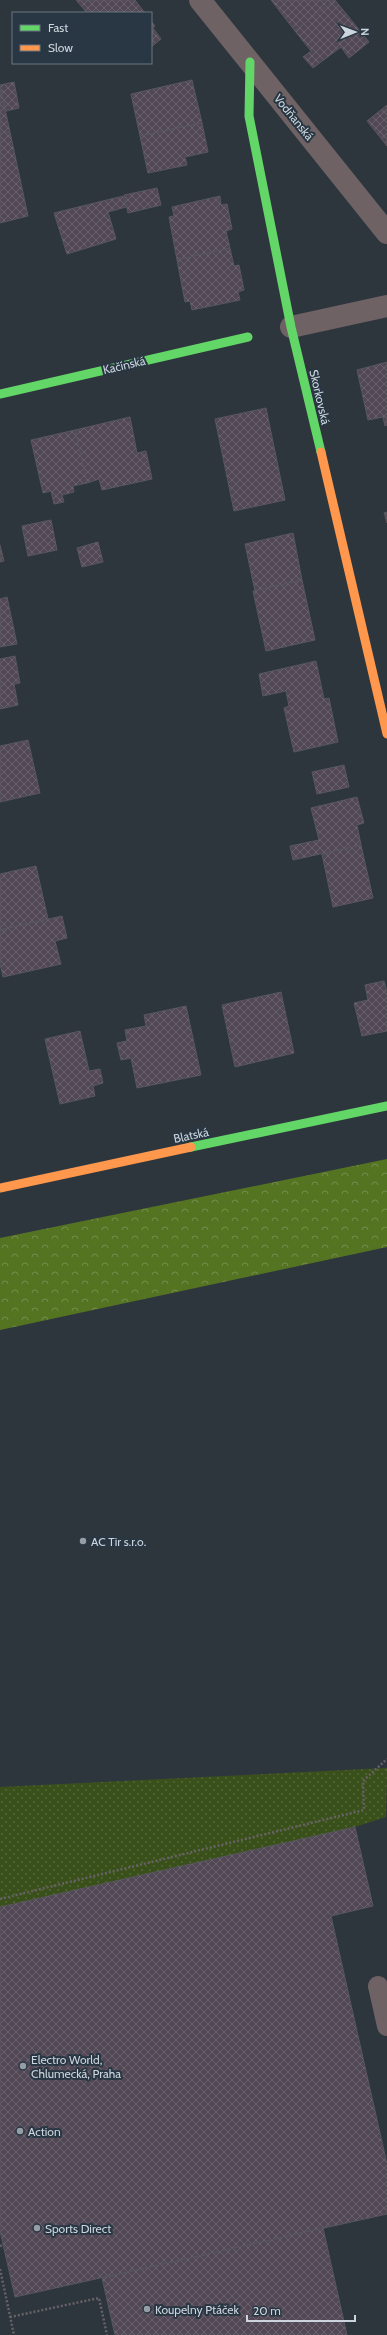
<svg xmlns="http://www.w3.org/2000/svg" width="387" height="2335" viewBox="0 0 387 2335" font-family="Cabin,sans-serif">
  <defs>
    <pattern id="green-dots" width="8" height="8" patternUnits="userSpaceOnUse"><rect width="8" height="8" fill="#3a501a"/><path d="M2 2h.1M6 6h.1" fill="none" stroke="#55683b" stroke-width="1.8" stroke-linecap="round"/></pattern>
    <pattern id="forest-crowns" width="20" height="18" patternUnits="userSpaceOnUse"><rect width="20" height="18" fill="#557422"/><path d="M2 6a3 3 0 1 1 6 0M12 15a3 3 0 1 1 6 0" fill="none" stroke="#748d4c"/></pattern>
    <pattern id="building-cross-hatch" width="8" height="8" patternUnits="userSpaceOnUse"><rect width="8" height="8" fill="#524855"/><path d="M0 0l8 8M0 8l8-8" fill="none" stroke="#6a626d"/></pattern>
  </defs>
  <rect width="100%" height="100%" fill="#2e363d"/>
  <!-- green -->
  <polygon fill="url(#green-dots)" points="387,1768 386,1817 355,1827 0,1908 0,1787"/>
  <!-- forest -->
  <polygon fill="url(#forest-crowns)" points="387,1159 387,1247 0,1330 0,1238"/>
  <!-- building -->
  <g fill="url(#building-cross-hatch)" stroke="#57575d">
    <polygon points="76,0 135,0 145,13 87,13"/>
    <polygon points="271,0 335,0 295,31"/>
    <polygon points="335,0 369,42 349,58 341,47 313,68 303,57 311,51 295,31"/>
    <polygon points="151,21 155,26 153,28 161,39 151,47"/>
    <polygon points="192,80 202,123 140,136 131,94"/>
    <polygon points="14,82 19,108 6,111 0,85"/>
    <polygon points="0,86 10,132 0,134"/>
    <polygon points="387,105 387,146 367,121"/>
    <polygon points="202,123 208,152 185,157 187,165 148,173 140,136"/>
    <polygon points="10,132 28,216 0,223 0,134"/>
    <polygon points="157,188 161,205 128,213 124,195"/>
    <polygon points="123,196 126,207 108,212 116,239 67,254 54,213"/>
    <polygon points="220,196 221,205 227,204 232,229 226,231 230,248 177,260 169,217 174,216 172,207"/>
    <polygon points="230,248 234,266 239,265 244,290 238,292 240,300 192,310 190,301 185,302 177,260"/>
    <polygon points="387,362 387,425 385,426 383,417 368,420 357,370"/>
    <polygon points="266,408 285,500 234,511 215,419"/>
    <polygon points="130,417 137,453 146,451 152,479 102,490 99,479 87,483 75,430"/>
    <polygon points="75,430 87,483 73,486 74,492 62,495 64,502 54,504 51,491 43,493 31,440"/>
    <polygon points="387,512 387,523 384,513"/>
    <polygon points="51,520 57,550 28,556 22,526"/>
    <polygon points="293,533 302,580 255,591 245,544"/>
    <polygon points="98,542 103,562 82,567 77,548"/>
    <polygon points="0,545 4,561 0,562"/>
    <polygon points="302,580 315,640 266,651 253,591"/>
    <polygon points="7,597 17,644 0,647 0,599"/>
    <polygon points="15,656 20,683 14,684 18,705 0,709 0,659"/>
    <polygon points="316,661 324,699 329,698 338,742 294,752 284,708 289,706 286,691 263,696 259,674"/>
    <polygon points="28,740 40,793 0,802 0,746"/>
    <polygon points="344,765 349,787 317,794 312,772"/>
    <polygon points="357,797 364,823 357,825 361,845 293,860 290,846 319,840 311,808"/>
    <polygon points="361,845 373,898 333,907 322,854"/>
    <polygon points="36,866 48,919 0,930 0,874"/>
    <polygon points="62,916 67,938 55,941 61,964 3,977 0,964 0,930"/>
    <polygon points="384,981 387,992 387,1031 362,1036 354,1003 368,1000 365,985"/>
    <polygon points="281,992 294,1053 235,1067 222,1005"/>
    <polygon points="186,1006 201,1075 137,1088 131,1058 121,1060 117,1043 127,1041 125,1030 146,1026 144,1015"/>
    <polygon points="80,1031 89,1071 100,1069 103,1083 93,1086 95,1096 60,1104 45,1039"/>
    <polygon points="355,1827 373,1906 331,1916 387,2164 387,2214 15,2297 0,2231 0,1907"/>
    <polygon points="323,2228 347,2335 115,2335 102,2278"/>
  </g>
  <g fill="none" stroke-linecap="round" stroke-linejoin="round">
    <!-- path -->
    <g stroke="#676265" stroke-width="2.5" stroke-dasharray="2 2" stroke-linecap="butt">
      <polyline points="0,1899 364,1810 363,1781 387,1759"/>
      <polyline points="0,2246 3,2245"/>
      <polyline points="0,2269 14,2335"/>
      <polyline points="10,2317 99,2298 107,2335"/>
    </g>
    <!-- lane -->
    <polyline stroke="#6f6264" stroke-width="20" points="378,1986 387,2026"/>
    <!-- street -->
    <g stroke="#6f6264" stroke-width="22">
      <polyline points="200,0 387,233"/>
      <polyline points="291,327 387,306"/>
    </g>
    <!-- fast -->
    <g stroke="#63d668" stroke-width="9">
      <polyline points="250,62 249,116 291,327 321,452"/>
      <polyline points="0,394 248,337"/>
      <polyline points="191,1147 387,1106"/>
    </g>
    <!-- slow -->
    <g stroke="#ff974d" stroke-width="9">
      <polyline points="321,452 387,734"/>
      <polyline points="0,1188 191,1147"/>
    </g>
  </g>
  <!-- markers -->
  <g fill="#959da5" stroke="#283743" stroke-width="1.5">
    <circle cx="83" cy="1541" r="4"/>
    <circle cx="23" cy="2066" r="4"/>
    <circle cx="20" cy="2131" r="4"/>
    <circle cx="37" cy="2228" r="4"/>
    <circle cx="147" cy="2309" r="4"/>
  </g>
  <g text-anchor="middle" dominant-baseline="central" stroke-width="4" stroke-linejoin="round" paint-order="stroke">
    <!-- street labels -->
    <g font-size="12" fill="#ccd5dd" stroke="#283743">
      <text transform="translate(294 117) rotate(51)">Vodňanská</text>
      <text transform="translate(124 365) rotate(-13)">Kačínská</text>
      <text transform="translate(320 397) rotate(77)">Skorkovská</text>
      <text transform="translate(191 1135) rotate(-12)">Blatská</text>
    </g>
    <!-- poi labels -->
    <g font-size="12" fill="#ccd5dd" stroke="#283743" text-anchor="start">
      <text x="91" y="1541">AC Tir s.r.o.</text>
      <text x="31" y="2059">Electro World,<tspan x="31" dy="14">Chlumecká, Praha</tspan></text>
      <text x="28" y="2131">Action</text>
      <text x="45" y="2228">Sports Direct</text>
      <text x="155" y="2309">Koupelny Ptáček</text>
    </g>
  </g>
  <!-- legend -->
  <rect x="12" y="12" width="140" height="52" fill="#283743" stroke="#6a7681"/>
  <rect x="20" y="25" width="20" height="6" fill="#63d668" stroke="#6a7681"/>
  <text x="48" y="32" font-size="12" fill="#ccd5dd">Fast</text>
  <rect x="20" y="45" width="20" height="6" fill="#ff974d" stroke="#6a7681"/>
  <text x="48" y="52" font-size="12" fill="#ccd5dd">Slow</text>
  <!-- north arrow -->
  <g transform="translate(355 32) rotate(89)" stroke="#283743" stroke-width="3" paint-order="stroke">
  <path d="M0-3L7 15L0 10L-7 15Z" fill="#ccd5dd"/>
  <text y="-6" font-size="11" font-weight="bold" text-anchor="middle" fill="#ccd5dd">N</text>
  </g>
  <!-- scale -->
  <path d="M247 2315v6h108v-6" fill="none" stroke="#ccd5dd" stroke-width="2"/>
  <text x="253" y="2315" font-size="12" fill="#ccd5dd" stroke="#283743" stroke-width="3" paint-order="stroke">20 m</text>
</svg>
